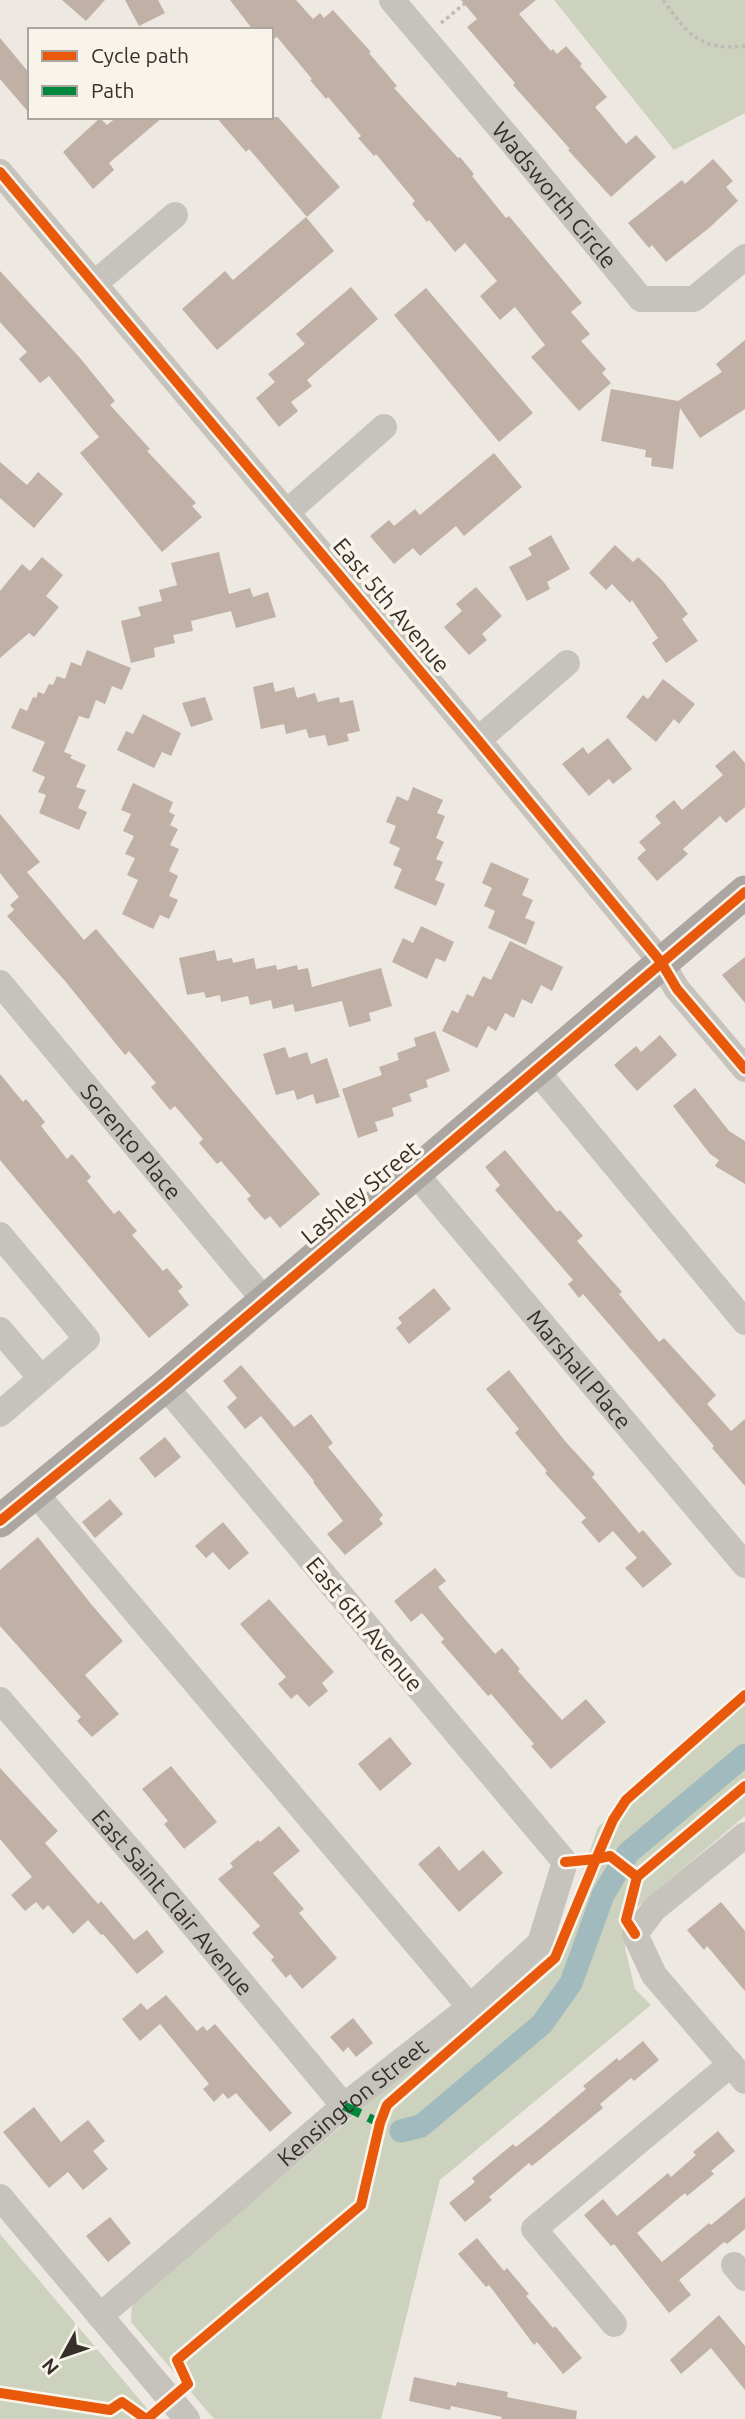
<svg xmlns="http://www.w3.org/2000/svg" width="745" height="2419" viewBox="0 0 745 2419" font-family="Ubuntu,sans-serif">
  <rect width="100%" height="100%" fill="#ede9e2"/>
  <!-- green -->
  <g fill="#ccd2bd">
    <polygon points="554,0 745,0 745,113 674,150"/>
    <polygon points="745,1698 745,1816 636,1908 625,1948 635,1989 651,2005 440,2180 381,2419 214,2419 131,2322 132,2303 549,1951 572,1902 598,1827"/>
    <polygon points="0,2234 156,2419 0,2419"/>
  </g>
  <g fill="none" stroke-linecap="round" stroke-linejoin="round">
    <!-- canal -->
    <polyline stroke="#a0babd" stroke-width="23" points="401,2131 421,2126 542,2024 571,1983 603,1895 628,1853 745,1755"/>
  </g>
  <!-- building -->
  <g fill="#c0b0a5">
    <polygon points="62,0 105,0 86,21"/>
    <polygon points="125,0 158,0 165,13 139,26"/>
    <polygon points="230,0 296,0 313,19 320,13 324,18 333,10 371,52 369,53 397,86 394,88 458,158 460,157 474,174 472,176 506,218 509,216 582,303 571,312 590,334 581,341 606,369 602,373 611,383 579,411 531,357 545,345 515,307 500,320 480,296 497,281 465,243 455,252 429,220 427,222 412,204 415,201 376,154 374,156 358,138 361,136 328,97 326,99 310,80 312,79 277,37 271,40 271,30 253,30"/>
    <polygon points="461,0 536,0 519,14 551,51 553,49 557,54 566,46 582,64 580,66 607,97 595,107 626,144 636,135 656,157 611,197 568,150 570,149 513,85 515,83 467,27 477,19"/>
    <polygon points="0,38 30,74 30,114 0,79"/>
    <polygon points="117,117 163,117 109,163 114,170 93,189 63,152 100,118 107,125"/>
    <polygon points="216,117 278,117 340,187 307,217 249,149 246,152"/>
    <polygon points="713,159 733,181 726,187 738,201 709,228 666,262 652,245 649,248 628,223 682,180 685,184"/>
    <polygon points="306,217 334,251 217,350 182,309 225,271 233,280"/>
    <polygon points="0,271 80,358 115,401 110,405 150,449 147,451 196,503 192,506 202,517 162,552 80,453 99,437 49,376 40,383 19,359 27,352 0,322"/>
    <polygon points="351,287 378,319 307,380 312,386 291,402 298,411 279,427 256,398 275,382 268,374 305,344 296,334"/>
    <polygon points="426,288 533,413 499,442 394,315"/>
    <polygon points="745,340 745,409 700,438 680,408 673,469 651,466 652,458 645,457 646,450 601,441 611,389 678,401 722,372 716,364"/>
    <polygon points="494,453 522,487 464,536 456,526 420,556 413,548 394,564 370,536 389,520 394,526 415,509 420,515"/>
    <polygon points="0,462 27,485 38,472 63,494 34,528 0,498"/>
    <polygon points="551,535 570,569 547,582 550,589 527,601 509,567 532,555 528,548"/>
    <polygon points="615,545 633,562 638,557 662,580 688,614 682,619 698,641 666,663 652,643 658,638 632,600 630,603 612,584 606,590 589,573"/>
    <polygon points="219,552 229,594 250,588 253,597 268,592 276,617 236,628 231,611 191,621 193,631 173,635 175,643 154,648 155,657 131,663 121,621 141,616 138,607 162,601 159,590 177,585 171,563"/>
    <polygon points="42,557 63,575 46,596 59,607 34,637 29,633 0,658 0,591 22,564 30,571"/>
    <polygon points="476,587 502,616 482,634 487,640 469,655 444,627 462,611 456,604"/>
    <polygon points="87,650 131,668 122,690 112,686 105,704 96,700 89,719 79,716 64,752 72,755 70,758 86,765 76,787 86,790 78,808 87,812 79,830 39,813 46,795 38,792 45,777 32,771 45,742 11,728 20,708 27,711 33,697 36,698 38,692 44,694 49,684 53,685 57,676 65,679 71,662 81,666"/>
    <polygon points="663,679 695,704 679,724 674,719 656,742 626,717 643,695 648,699"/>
    <polygon points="273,682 275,692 294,687 297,698 315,693 318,702 339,697 340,703 353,700 360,731 347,734 349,741 328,746 325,735 309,738 306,729 286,734 284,724 261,729 253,687"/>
    <polygon points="205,697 213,720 191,727 182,703"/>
    <polygon points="143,714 181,733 171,756 162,752 154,768 117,750 126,731 133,734"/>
    <polygon points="608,738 632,769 613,784 609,779 589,796 562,764 583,747 588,754"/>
    <polygon points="734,750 745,763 745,807 726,823 720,816 683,849 688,854 657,881 637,858 646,850 639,842 661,823 655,816 674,800 682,810 723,775 715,766"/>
    <polygon points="133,783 173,802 169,812 175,815 170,825 178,829 170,845 179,849 169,871 178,876 169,896 178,900 169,919 160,915 153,929 122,914 138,880 127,875 135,858 125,854 134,836 123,831 131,814 121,810"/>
    <polygon points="413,787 443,800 437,813 445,816 436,838 444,842 436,859 443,862 435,880 445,884 436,906 394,888 402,869 393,865 400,848 389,843 396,826 386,822 397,796 408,801"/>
    <polygon points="0,814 40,862 27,872 84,940 96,929 320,1194 280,1228 270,1216 265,1220 254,1208 247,1199 251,1196 221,1161 217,1164 199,1143 203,1139 175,1106 170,1110 151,1087 156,1083 129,1051 125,1055 65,981 7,916 14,910 10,905 19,897 0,873"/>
    <polygon points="491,862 529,879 522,895 533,900 525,918 535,922 526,945 488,928 495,911 484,906 492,888 482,883"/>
    <polygon points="421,926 454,942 445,962 436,958 427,979 392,962 403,938 413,943"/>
    <polygon points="510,941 563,967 552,991 541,985 532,1004 522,999 514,1018 505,1013 496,1031 488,1026 477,1048 442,1031 452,1010 458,1013 467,994 473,997 483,976 491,980"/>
    <polygon points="215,950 217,961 232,958 233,963 254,958 256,969 276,965 277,970 297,965 298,970 308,968 312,987 381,968 392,1006 369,1013 371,1021 349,1027 342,1001 295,1012 293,1004 273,1009 271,1000 250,1005 248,996 221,1002 220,995 206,998 204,992 187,995 179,958"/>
    <polygon points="745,957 745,1003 722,975"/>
    <polygon points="435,1031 450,1071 426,1080 428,1087 409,1094 412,1101 392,1108 394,1116 375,1122 378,1131 358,1138 342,1089 382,1075 379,1067 399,1060 397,1053 416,1046 414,1038"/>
    <polygon points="660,1035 677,1055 637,1091 614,1065 636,1046 641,1052"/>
    <polygon points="285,1047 289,1058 307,1052 311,1064 327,1058 340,1097 316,1104 313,1094 297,1100 294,1090 276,1095 263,1054"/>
    <polygon points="0,1074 23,1102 26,1099 45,1122 41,1126 67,1159 72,1154 82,1166 91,1177 87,1181 114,1214 119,1210 137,1231 132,1235 163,1271 167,1268 183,1287 178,1291 189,1305 149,1338 0,1160"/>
    <polygon points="695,1088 729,1131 745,1141 745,1184 715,1166 719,1160 710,1154 673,1106"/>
    <polygon points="505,1150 557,1212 560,1210 583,1236 577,1241 622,1292 619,1294 659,1342 664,1338 716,1395 707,1404 731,1431 745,1419 745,1486 712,1448 714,1446 583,1294 579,1298 568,1284 573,1280 495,1190 500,1185 485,1167"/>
    <polygon points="434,1288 451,1309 409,1344 396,1328 402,1323 398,1318"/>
    <polygon points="241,1365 294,1427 311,1414 333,1443 328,1447 383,1515 379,1519 383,1524 345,1555 327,1534 343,1521 313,1482 314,1481 261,1416 245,1429 227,1407 237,1398 223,1381"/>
    <polygon points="509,1370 565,1441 595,1474 592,1477 639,1533 643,1530 672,1564 643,1588 625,1568 637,1558 613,1531 599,1543 581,1522 586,1518 545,1473 547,1471 515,1433 519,1429 486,1389"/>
    <polygon points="165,1437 181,1457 155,1478 139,1458"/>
    <polygon points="110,1499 123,1514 95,1538 82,1522"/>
    <polygon points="223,1522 249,1553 229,1570 213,1552 206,1558 195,1546"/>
    <polygon points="38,1537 91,1604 123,1641 85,1675 119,1714 92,1737 77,1721 81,1717 0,1626 0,1570"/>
    <polygon points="435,1568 446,1581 438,1587 452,1604 495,1654 502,1648 520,1669 518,1671 562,1720 586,1699 606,1722 551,1769 531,1746 534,1744 491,1694 488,1696 441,1642 444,1639 422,1613 411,1622 394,1601"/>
    <polygon points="269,1599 334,1672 322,1683 328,1691 309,1707 297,1694 291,1699 278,1684 286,1677 240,1624"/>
    <polygon points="390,1737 412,1764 380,1791 358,1764"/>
    <polygon points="171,1766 217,1822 184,1849 164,1824 168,1821 142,1789"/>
    <polygon points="0,1768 58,1831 45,1843 98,1904 101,1901 134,1940 147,1930 164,1952 137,1974 103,1934 101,1935 88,1920 73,1934 48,1905 43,1910 36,1902 25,1911 11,1895 32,1877 0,1839"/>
    <polygon points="279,1826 300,1851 273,1873 304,1909 299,1913 337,1958 302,1989 290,1974 286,1978 271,1960 274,1957 252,1933 260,1926 218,1879 233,1867 230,1863 258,1840 260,1842"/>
    <polygon points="439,1846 459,1871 483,1850 503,1873 459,1912 418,1864"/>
    <polygon points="721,1902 745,1931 745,1991 707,1946 704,1950 687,1930"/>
    <polygon points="166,1995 197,2031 203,2026 207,2031 215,2024 292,2113 270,2132 236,2093 228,2099 223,2093 214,2102 203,2089 209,2084 160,2024 140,2041 122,2019 141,2003 147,2010"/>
    <polygon points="353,2018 373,2043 356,2057 348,2047 343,2052 330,2037"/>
    <polygon points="643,2041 659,2060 634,2081 631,2078 600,2104 603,2108 532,2166 529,2163 489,2197 492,2200 465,2222 449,2203 475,2182 472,2178 513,2144 516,2147 541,2127 586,2089 583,2086 617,2058 619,2061"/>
    <polygon points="34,2107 61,2142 88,2120 105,2141 93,2151 108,2169 83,2190 68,2172 49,2188 3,2132"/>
    <polygon points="718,2131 735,2151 711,2171 714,2174 687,2196 685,2193 637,2233 662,2262 709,2223 711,2225 745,2197 745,2229 727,2244 724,2242 679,2280 691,2295 669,2313 614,2244 611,2246 584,2215 603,2199 617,2216 668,2173 671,2177 696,2155 693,2152"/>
    <polygon points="110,2217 131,2243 108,2262 86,2236"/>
    <polygon points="477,2238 504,2271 507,2268 529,2294 526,2296 553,2328 555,2326 582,2358 563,2374 537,2342 534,2345 489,2285 486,2287 458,2254"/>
    <polygon points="719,2315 745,2346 745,2390 711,2348 681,2374 670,2360"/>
    <polygon points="414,2377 456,2386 457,2382 508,2392 507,2397 577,2411 576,2419 501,2419 502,2417 451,2406 450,2410 409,2401"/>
  </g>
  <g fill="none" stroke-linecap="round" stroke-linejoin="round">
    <!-- path -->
    <g stroke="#bfbab4" stroke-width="3.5" stroke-dasharray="3.5 3.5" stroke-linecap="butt">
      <path d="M663 0C688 34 699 51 745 46"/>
      <polyline points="441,23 469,0"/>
    </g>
    <!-- minor -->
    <g stroke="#c6c2bc" stroke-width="26">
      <path id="s1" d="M392 0 527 160 641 299H694L745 257"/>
      <polyline points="0,172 478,740 661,962 677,989 745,1069"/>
      <polyline points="94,284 175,215"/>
      <polyline points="287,512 384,427"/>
      <polyline points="478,740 567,663"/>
      <path id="s2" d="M0 983 265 1301"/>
      <polyline points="536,1070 745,1322"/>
      <path id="s3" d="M415 1173 745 1565"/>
      <polyline points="0,1235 87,1339 0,1414"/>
      <polyline points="0,1330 41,1378"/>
      <polyline points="35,1493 470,2007"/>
      <path id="s4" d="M0 1700 154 1878 344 2106"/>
      <polyline points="745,1835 654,1909 635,1934 654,1975 745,2081"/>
      <polyline points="0,2197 187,2419"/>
      <polyline points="734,2265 745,2278"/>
      <path id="s5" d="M100 2316 344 2106 470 2007 540 1943 565 1862 165 1386"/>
      <polyline points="614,2324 534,2229 731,2064"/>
    </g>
    <!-- major -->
    <polyline stroke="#aba6a1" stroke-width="33" points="0,1521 165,1386 745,892"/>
    <!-- quiet -->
    <polyline stroke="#00873e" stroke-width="9" stroke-dasharray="18 9" stroke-linecap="butt" points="344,2106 380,2123"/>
    <defs>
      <g id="cycleway">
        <polyline points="0,172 478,740 661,962 677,989 745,1069"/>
        <polyline points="0,1521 165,1386 745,892"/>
        <polyline points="565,1862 596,1859 613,1820 626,1800 745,1695"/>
        <polyline points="635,1934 626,1920 637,1877 745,1786"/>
        <polyline points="0,2393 110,2410 122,2402 146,2419"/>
        <polyline points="147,2419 188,2384 177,2360 361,2205 380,2123 387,2105 555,1958 596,1859 610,1856 637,1877"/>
      </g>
    </defs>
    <!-- cycleway casing -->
    <use href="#cycleway" stroke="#f9f4eb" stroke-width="15"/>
    <!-- cycleway -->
    <use href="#cycleway" stroke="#e8590c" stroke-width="10"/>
  </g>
  <g text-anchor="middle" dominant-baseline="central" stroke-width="7" stroke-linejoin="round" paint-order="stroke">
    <!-- street labels -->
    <g font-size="23" fill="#372f2a" stroke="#f9f4eb">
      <text stroke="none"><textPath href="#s1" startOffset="254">Wadsworth Circle</textPath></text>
      <text transform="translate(392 605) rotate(50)">East 5th Avenue</text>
      <text stroke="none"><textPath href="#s2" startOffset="206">Sorento Place</textPath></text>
      <text transform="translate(360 1192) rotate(-40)">Lashley Street</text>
      <text stroke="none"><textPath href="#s3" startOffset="256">Marshall Place</textPath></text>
      <text transform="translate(365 1624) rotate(50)">East 6th Avenue</text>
      <text stroke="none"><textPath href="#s4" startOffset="266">East Saint Clair Avenue</textPath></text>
      <text stroke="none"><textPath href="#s5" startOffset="331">Kensington Street</textPath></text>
    </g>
  </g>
  <!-- legend -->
  <rect x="28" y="28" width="245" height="91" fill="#f9f4eb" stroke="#aba59e" stroke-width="2"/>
  <rect x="42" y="51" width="35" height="10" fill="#e8590c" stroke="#aba59e" stroke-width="2"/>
  <text x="91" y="63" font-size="21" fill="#372f2a">Cycle path</text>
  <rect x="42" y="86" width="35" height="10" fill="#00873e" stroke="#aba59e" stroke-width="2"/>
  <text x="91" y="98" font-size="21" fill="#372f2a">Path</text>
  <!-- north arrow -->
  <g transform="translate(63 2356) rotate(230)" stroke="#f9f4eb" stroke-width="5" paint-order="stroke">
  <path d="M0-5L12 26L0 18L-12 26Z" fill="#372f2a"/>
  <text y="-10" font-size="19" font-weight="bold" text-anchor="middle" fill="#372f2a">N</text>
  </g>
</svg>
